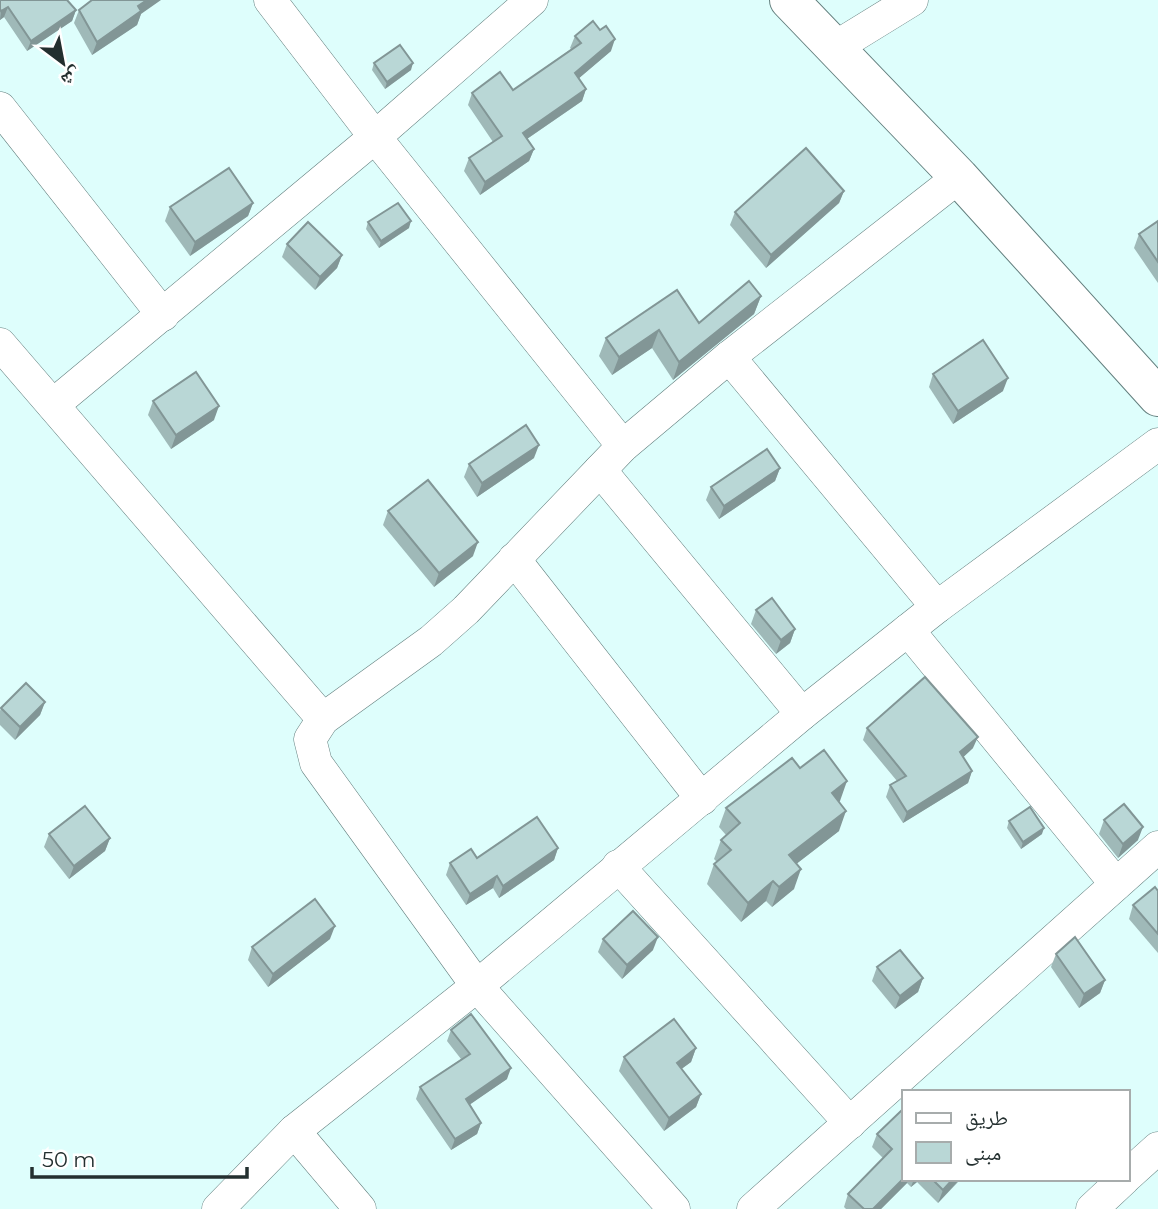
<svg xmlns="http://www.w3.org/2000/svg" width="1158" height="1209" viewBox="0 0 1158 1209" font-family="Montserrat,'Noto Naskh Arabic',sans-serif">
  <rect width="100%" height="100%" fill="#defefc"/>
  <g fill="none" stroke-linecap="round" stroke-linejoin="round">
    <defs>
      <g id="minor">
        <polyline points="270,0 375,137 623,446"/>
        <polyline points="834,48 912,0"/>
        <polyline points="0,108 163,315"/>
        <polyline points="0,344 323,719"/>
        <polyline points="729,357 937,607"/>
        <polyline points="53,405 375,137 532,0"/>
        <polyline points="600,470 802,714"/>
        <polyline points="514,559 702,799"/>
        <polyline points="908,630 1116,884"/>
        <polyline points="618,866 850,1123"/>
        <polyline points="294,1131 360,1209"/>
        <polyline points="1128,1175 1158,1148"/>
        <polyline points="218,1209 294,1131 477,986 802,714 937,607 1158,444"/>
        <polyline points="674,1209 477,986 316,763 310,739 323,719 431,641 466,610 623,446 729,357 959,177"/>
        <polyline points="753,1209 1158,847"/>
        <polyline points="1092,1209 1124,1179"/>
      </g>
      <polyline id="secondary" points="789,0 959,177 1158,397"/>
    </defs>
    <!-- minor casing -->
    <use href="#minor" stroke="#637f7e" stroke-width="33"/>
    <!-- secondary casing -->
    <use href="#secondary" stroke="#637f7e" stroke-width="40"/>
    <!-- minor -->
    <use href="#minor" stroke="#fff" stroke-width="32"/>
    <!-- secondary -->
    <use href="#secondary" stroke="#fff" stroke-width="38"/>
  </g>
  <!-- wall -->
  <g fill="#9fb9b8">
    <polygon points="0,0 76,10 72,21 27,51 4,17 0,20"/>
    <polygon points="79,10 141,14 137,25 92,55 74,23"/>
    <polygon points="575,36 611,51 579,78 586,89 582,101 527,139 534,149 529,161 480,195 464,171 469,158 493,142 468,105 472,93 513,90 571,49 570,48"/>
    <polygon points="374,63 411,70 385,89 372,70"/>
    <polygon points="844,191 839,203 766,268 730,225 735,212"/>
    <polygon points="253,203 248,216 190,256 165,221 170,207"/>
    <polygon points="1158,221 1158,283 1134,248 1139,234"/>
    <polygon points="368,222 409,228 379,248 366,229"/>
    <polygon points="287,244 342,255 337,268 315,290 282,257"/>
    <polygon points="761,296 754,314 673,380 652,348 612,375 599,356 606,338 699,323"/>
    <polygon points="933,374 1003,391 953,424 929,387"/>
    <polygon points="153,401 214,420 171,449 148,415"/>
    <polygon points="534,458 477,497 464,477 469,464"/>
    <polygon points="780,468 775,481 719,519 706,500 711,487"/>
    <polygon points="388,511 473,556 434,587 383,525"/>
    <polygon points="756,610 795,629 790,643 776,654 751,624"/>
    <polygon points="45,702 40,715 15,740 0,725 0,711 1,708"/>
    <polygon points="867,728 973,748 963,757 972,771 968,783 903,823 886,797 890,785 897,781 863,740"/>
    <polygon points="800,768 840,801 839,802 839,831 796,864 794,889 772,907 766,901 741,922 707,884 714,864 717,862 714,859 721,840 726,835 719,827 726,808"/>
    <polygon points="1104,820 1138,840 1118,858 1099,834"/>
    <polygon points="1009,821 1042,834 1021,849 1007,828"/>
    <polygon points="49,834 110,838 105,851 69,879 44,847"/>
    <polygon points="558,848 554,860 499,898 493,888 466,905 446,875 450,863 477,858"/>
    <polygon points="1158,891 1158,953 1129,919 1133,905"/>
    <polygon points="330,939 268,987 248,960 252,947"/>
    <polygon points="603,939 653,950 622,979 598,952"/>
    <polygon points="1056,954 1105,980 1100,993 1079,1008 1051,967"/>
    <polygon points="877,967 923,978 918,992 895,1009 872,981"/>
    <polygon points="451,1030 507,1079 470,1104 481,1123 477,1134 451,1150 416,1099 420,1087 461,1059 447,1041"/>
    <polygon points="696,1048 691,1062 681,1069 701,1094 696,1107 664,1131 619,1071 624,1057"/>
    <polygon points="904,1108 904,1179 960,1179 959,1181 938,1203 917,1182 911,1187 907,1183 881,1209 846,1209 844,1207 848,1194 883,1158 872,1147 877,1134"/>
  </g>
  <!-- shaded-wall -->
  <g fill="#829696">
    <polygon points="147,0 161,0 141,14 137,25 92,55 97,42 138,6"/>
    <polygon points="8,7 4,17 0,20 1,11"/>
    <polygon points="76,10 72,21 27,51 31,41"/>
    <polygon points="615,39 611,51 571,85 575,73"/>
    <polygon points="413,63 411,70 385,89 387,82"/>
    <polygon points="586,89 582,101 518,145 523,133"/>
    <polygon points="534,149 529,161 480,195 485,182"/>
    <polygon points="844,191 839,203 766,268 771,255"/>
    <polygon points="253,203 248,216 190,256 195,242"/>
    <polygon points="411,221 409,228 379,248 381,241"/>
    <polygon points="342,255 337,268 315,290 320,277"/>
    <polygon points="761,296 754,314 673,380 679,362"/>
    <polygon points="659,330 652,348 612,375 619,357"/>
    <polygon points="1008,378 1003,391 953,424 958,411"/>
    <polygon points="219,406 214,420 171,449 176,435"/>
    <polygon points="539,445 534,458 477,497 482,483"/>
    <polygon points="780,468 775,481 719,519 724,506"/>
    <polygon points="478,542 473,556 434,587 439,573"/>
    <polygon points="795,629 790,643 776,654 781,640"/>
    <polygon points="45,702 40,715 15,740 20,727"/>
    <polygon points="978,737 973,748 956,764 960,752"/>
    <polygon points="972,771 968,783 903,823 907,812"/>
    <polygon points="847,781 840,801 825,812 832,793"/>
    <polygon points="846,811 839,831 782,875 789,855"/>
    <polygon points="1143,827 1138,840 1118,858 1123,844"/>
    <polygon points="1044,828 1042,834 1021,849 1023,842"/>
    <polygon points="110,838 105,851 69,879 74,866"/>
    <polygon points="558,848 554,860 499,898 503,886"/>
    <polygon points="801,869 794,889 772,907 779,887"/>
    <polygon points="497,876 493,888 466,905 470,894"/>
    <polygon points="773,881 766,901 741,922 748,903"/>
    <polygon points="335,926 330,939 268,987 273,974"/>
    <polygon points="658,937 653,950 622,979 627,965"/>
    <polygon points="923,978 918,992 895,1009 900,996"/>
    <polygon points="1105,980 1100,993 1079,1008 1084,994"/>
    <polygon points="696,1048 691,1062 672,1076 677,1063"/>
    <polygon points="511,1068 507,1079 462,1110 466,1099"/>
    <polygon points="701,1094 696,1107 664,1131 669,1118"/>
    <polygon points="481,1123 477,1134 451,1150 455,1139"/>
    <polygon points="904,1178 904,1179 909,1179 907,1183 881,1209 873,1209"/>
    <polygon points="914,1179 918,1179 917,1182 911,1187"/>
    <polygon points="953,1179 960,1179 938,1203 943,1190"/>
  </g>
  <!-- building -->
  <g fill="#b9d7d6" stroke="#829696" stroke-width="2">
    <polygon points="0,0 67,0 76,10 31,41 8,7 1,11 0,9"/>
    <polygon points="92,0 147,0 138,6 141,11 97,42 79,10"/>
    <polygon points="593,21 600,30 606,26 615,39 575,73 586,89 523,133 534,149 485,182 469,158 502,136 472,93 500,72 513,90 581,43 575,36"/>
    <polygon points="400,45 413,63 387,82 374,63"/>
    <polygon points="806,148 844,191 771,255 735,212"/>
    <polygon points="229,168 253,203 195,242 170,207"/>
    <polygon points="398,203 411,221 381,241 368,222"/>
    <polygon points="1158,221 1158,262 1139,234"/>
    <polygon points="308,222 342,255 320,277 287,244"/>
    <polygon points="749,281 761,296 679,362 659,330 619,357 606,338 677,290 699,323"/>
    <polygon points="983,340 1008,378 958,411 933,374"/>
    <polygon points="196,372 219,406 176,435 153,401"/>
    <polygon points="526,425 539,445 482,483 469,464"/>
    <polygon points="767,449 780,468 724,506 711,487"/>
    <polygon points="428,480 478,542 439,573 388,511"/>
    <polygon points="772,598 795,629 781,640 756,610"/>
    <polygon points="925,677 978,737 960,752 972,771 907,812 890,785 906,776 867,728"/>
    <polygon points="26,683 45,702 20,727 1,708"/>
    <polygon points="824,750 847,781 832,793 846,811 789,855 801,869 779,887 773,881 748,903 714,864 731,850 721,840 740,823 726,808 792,758 800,768"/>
    <polygon points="1124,804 1143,827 1123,844 1104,820"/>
    <polygon points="85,806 110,838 74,866 49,834"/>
    <polygon points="1030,807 1044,828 1023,842 1009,821"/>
    <polygon points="537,817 558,848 503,886 497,876 470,894 450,863 471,849 477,858"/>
    <polygon points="1155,887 1158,891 1158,934 1133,905"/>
    <polygon points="315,899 335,926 273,974 252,947"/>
    <polygon points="633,911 658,937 627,965 603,939"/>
    <polygon points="1075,937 1105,980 1084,994 1056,954"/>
    <polygon points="900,950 923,978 900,996 877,967"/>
    <polygon points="471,1014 511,1068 466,1099 481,1123 455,1139 420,1087 470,1054 451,1030"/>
    <polygon points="674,1019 696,1048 677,1063 701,1094 669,1118 624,1057"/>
    <polygon points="904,1108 904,1178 873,1209 864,1209 848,1194 892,1149 877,1134"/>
    <polygon points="932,1179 953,1179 943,1190"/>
  </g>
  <!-- legend -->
  <rect x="902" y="1090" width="228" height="91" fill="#ffffff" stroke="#a7acac" stroke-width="2"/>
  <rect x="916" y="1113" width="35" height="10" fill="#ffffff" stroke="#a7acac" stroke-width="2"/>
  <text x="965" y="1125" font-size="21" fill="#232f2f">طريق</text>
  <rect x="916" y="1142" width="35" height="21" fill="#b9d7d6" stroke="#a7acac" stroke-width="2"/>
  <text x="965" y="1160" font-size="21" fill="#232f2f">مبنى</text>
  <!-- north arrow -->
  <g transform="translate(63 63) rotate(148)" stroke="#ffffff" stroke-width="5" paint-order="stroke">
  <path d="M0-5L12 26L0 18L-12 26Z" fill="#232f2f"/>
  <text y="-10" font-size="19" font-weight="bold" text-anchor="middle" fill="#232f2f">ش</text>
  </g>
  <!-- scale -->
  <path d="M32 1167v10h215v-10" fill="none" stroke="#232f2f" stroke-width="3.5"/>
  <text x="42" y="1167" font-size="21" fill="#232f2f" stroke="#ffffff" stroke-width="5" paint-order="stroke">50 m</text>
</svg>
